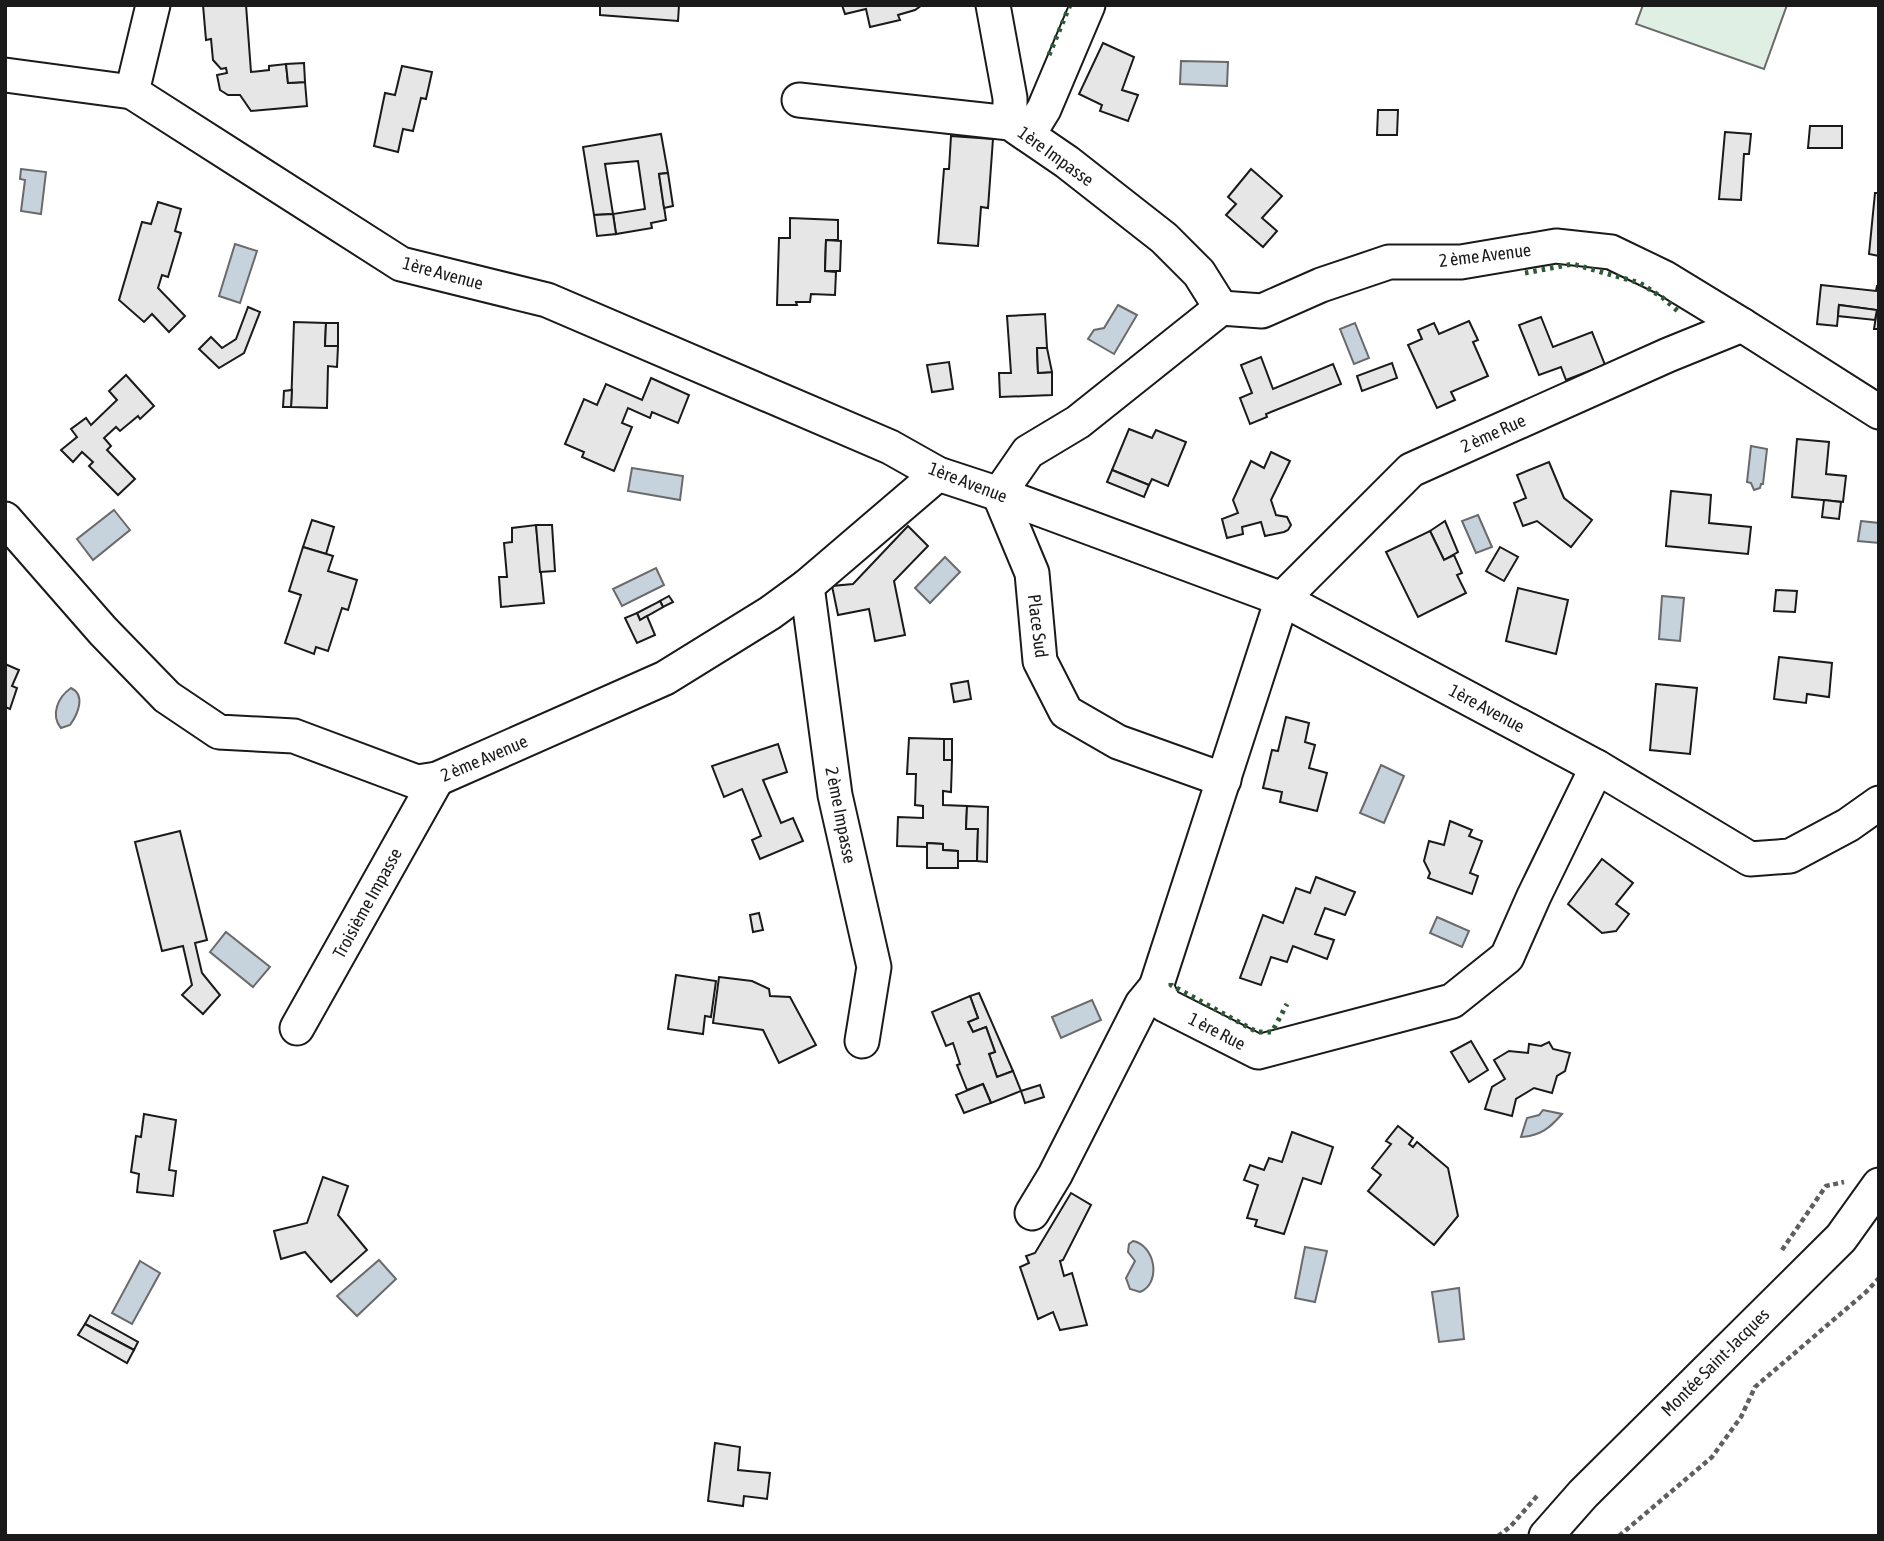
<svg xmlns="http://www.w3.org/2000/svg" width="1884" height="1541" viewBox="0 0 1884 1541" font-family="'Asap Condensed',sans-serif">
  <rect width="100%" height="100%" fill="#fff"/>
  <!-- green -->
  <polygon fill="#e0efe3" stroke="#6a6a6a" stroke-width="2" points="1643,5 1787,5 1764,69 1636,24"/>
  <!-- water -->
  <g fill="#c6d2dc" stroke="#6a6a6a" stroke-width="2">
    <polygon points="1181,61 1228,62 1227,86 1180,84"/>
    <polygon points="21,169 46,172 41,214 21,211 25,180 20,179"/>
    <polygon points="235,244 257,251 240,303 219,296"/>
    <polygon points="1118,305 1137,315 1114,354 1088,339 1094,330 1104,328"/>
    <polygon points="1355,323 1369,358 1354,364 1340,329"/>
    <polygon points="1751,446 1767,449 1763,484 1761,484 1760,488 1754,490 1751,483 1747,482"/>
    <polygon points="632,468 683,476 680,500 628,491"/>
    <polygon points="114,510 130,530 93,560 77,539"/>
    <polygon points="1478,515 1492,547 1476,553 1462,521"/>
    <polygon points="1861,521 1879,523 1879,543 1858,541"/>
    <polygon points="945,557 960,572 930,603 915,588"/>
    <polygon points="656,568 664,585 622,606 613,589"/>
    <polygon points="1662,596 1684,598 1680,641 1659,639"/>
    <path d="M71 688C86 695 78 714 70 725L61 728C50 715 58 697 71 688Z"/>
    <polygon points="1381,765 1404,776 1384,823 1360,813"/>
    <polygon points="1437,917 1469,931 1462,947 1430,933"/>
    <polygon points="226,932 270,967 253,987 210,952"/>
    <polygon points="1092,1000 1101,1020 1061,1038 1052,1017"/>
    <path d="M1543 1110 1562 1114C1550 1128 1540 1136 1521 1137L1527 1118 1539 1115Z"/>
    <path d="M1133 1241C1155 1245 1162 1283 1140 1292L1130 1289 1126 1278 1135 1261 1128 1252 1129 1244Z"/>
    <polygon points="1305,1247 1327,1251 1315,1302 1295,1298"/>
    <polygon points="379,1260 396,1279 357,1316 337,1296"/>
    <polygon points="140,1261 160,1273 132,1324 112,1313"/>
    <polygon points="1459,1288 1464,1339 1439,1342 1432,1292"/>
  </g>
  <!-- building -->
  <g fill="#e6e6e6" stroke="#1a1a1a" stroke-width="2">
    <polygon points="203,5 246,5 251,72 269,70 269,66 286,64 288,83 305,82 307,106 251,111 240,95 228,95 220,90 217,75 227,73 226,68 221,69 213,60 211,39 206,40"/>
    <polygon points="600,5 679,5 678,21 600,15"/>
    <polygon points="842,5 922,5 915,10 898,15 900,20 870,27 866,9 845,14"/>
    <polygon points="1103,43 1134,57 1122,90 1138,95 1128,121 1100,111 1102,105 1079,94"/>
    <polygon points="304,63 305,82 288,83 286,64"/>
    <polygon points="402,66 432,72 426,99 421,98 413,131 403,129 398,152 374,146 385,93 395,95"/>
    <polygon points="1378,110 1398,110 1397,135 1377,135"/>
    <polygon points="1810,126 1842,126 1842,148 1808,148"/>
    <polygon points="1725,132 1751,134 1749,154 1744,154 1741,200 1719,199"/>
    <polygon points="661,134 668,173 659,174 666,220 651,223 652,228 616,234 613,214 645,209 638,161 605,164 613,214 594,215 583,147"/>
    <polygon points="951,136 993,139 988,208 981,207 978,246 938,243 944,169 949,169"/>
    <polygon points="1251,169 1282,196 1262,218 1277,231 1263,247 1226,215 1236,204 1228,197"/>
    <polygon points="668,173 673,206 664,208 659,174"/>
    <polygon points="1875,193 1879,193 1879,256 1869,254"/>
    <polygon points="158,202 181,209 175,231 181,233 168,277 162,275 158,288 185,316 169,332 152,314 144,322 119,300 142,222 151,224"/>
    <polygon points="613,214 616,234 597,236 594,215"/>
    <polygon points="790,218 838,220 838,240 826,240 825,271 836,272 835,295 811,294 810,302 796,302 797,305 777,305 779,238 790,238"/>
    <polygon points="826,240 841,241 840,271 825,271"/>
    <polygon points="1821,285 1876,291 1877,286 1879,286 1879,329 1874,329 1877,310 1839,305 1837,326 1817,324"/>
    <polygon points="1839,305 1877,310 1875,320 1838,316"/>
    <polygon points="248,307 260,312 244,353 219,368 199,349 211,337 222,348 236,339"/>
    <polygon points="1045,314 1047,348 1037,348 1038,373 1052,372 1052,395 1000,397 999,373 1011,373 1007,316"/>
    <polygon points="1541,317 1553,347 1592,332 1605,365 1566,380 1561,367 1539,375 1519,325"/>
    <polygon points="1469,321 1478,340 1473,342 1488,376 1451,392 1455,400 1437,408 1408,345 1422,339 1418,330 1434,323 1439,334"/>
    <polygon points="294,322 326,323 325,346 338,346 337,367 328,366 327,408 291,407"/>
    <polygon points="326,323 338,323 338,346 325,346"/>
    <polygon points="1037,348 1047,348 1052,372 1038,373"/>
    <polygon points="1261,357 1273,389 1333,364 1341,384 1266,414 1267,417 1250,424 1240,398 1252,393 1241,365"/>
    <polygon points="949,362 953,389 932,392 927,365"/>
    <polygon points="1392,363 1397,378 1362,391 1357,376"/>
    <polygon points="126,375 154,406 140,419 138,416 120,431 116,427 104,438 111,446 107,450 135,479 118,495 89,466 93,462 82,452 73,462 61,450 77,437 71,429 86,418 91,425 117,400 109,391"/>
    <polygon points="651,378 689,395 678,423 652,412 650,418 628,408 622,423 632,427 614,471 582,457 584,452 565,444 584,399 597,405 606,384 642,400"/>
    <polygon points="292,390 291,407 283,407 284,391"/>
    <polygon points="1129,429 1152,438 1156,430 1186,442 1168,486 1152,479 1149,485 1112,470"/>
    <polygon points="1797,439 1829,442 1826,474 1846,476 1843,502 1792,497"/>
    <polygon points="1271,452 1290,461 1271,500 1276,515 1287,517 1291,525 1288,530 1284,532 1265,536 1261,522 1242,527 1243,534 1227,538 1222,519 1238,513 1233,500 1251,461 1264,468"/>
    <polygon points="1549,462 1564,498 1592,520 1571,547 1537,521 1523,526 1514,503 1526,498 1517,475"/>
    <polygon points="1112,470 1149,485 1144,497 1107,482"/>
    <polygon points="1671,491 1711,495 1709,523 1751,527 1748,554 1666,546"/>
    <polygon points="1824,500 1841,502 1839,519 1822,517"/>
    <polygon points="312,520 334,527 326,554 303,547"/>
    <polygon points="1445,521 1458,552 1444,560 1430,531"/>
    <polygon points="536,525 544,603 501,607 499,577 507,577 504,543 512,542 512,528"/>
    <polygon points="536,525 552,525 555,571 540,572"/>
    <polygon points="908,526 928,546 894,581 905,635 875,641 869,609 838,615 832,586 853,584"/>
    <polygon points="1430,531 1444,560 1454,555 1462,573 1457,575 1466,593 1418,617 1386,552"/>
    <polygon points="303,547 333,556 328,571 357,580 348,610 342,608 328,651 316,647 314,654 285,643 301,595 289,591"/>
    <polygon points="1500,547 1518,557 1504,581 1486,571"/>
    <polygon points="1518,588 1568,600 1556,654 1506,641"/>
    <polygon points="1776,590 1797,591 1795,612 1774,611"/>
    <polygon points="669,596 673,602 663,607 660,601"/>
    <polygon points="660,601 663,607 640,620 637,613"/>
    <polygon points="637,613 640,620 647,616 655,635 637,643 625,618"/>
    <polygon points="1779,657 1832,663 1829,697 1807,694 1806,703 1774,699"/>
    <polygon points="5,664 19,670 12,686 17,688 10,709 5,707"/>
    <polygon points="968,681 971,699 954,702 951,684"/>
    <polygon points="1656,684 1697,688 1690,754 1650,750"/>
    <polygon points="1286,717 1309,723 1305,742 1315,745 1309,768 1327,773 1317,811 1280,802 1282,792 1263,788 1272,750 1278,751"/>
    <polygon points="909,738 944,739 944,760 952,760 951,792 943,791 943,805 967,806 966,829 978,829 977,861 958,861 958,851 943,850 943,844 927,843 927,847 897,846 898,817 923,818 923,806 915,805 916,774 907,774"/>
    <rect x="944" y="739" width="8" height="21"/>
    <polygon points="778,744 787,772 763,780 781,823 793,818 803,841 760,859 752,840 761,836 742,789 724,797 712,766"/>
    <polygon points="967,806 988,807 987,862 977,861 978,829 966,829"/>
    <polygon points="1450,821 1472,830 1469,836 1482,841 1470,873 1478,876 1472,894 1428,878 1430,873 1424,861 1429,841 1444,845"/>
    <polygon points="180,831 207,940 195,943 202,973 220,995 203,1014 182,995 192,985 183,946 162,951 135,842"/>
    <polygon points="927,843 943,844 943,850 958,851 958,868 927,868"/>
    <polygon points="1602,859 1633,883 1616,904 1629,914 1616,931 1602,933 1568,904"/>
    <polygon points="1316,877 1355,892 1345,915 1325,908 1315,934 1334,940 1327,959 1293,946 1287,962 1271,957 1261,985 1240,978 1263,915 1283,923 1296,888 1310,893"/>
    <polygon points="759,913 763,930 753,932 750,915"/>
    <polygon points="676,975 716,981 711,1017 705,1016 703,1034 668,1029"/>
    <polygon points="719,977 752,981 769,989 770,996 790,997 816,1045 779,1063 763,1030 713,1023"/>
    <polygon points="979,993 1013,1071 997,1077 989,1054 995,1052 986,1027 973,1032 968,1022 978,1018 970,996"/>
    <polygon points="970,996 978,1018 968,1022 973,1032 986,1027 995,1052 989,1054 997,1077 1013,1071 1021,1091 991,1103 983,1084 967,1090 957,1065 960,1064 953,1043 946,1046 932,1012"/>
    <polygon points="1471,1041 1488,1070 1469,1082 1451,1052"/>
    <polygon points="1549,1042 1553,1049 1570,1053 1565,1071 1557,1076 1552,1093 1534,1088 1516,1099 1512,1116 1485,1109 1492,1087 1505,1079 1494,1060 1509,1051 1528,1053 1529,1044 1541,1046"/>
    <polygon points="983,1084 991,1103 964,1113 956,1095"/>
    <polygon points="1040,1085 1044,1097 1025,1103 1021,1091"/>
    <polygon points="144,1114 176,1120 169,1170 176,1171 173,1196 137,1192 139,1174 131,1172 136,1136 141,1137"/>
    <polygon points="1398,1126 1413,1138 1409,1144 1413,1147 1417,1142 1448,1168 1458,1216 1434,1245 1368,1191 1381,1175 1372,1168 1391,1144 1386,1141"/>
    <polygon points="1292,1132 1333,1147 1321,1184 1303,1178 1284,1234 1255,1226 1257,1220 1247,1218 1258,1185 1244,1180 1250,1165 1264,1170 1269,1158 1282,1162"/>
    <polygon points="323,1177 348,1186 338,1215 367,1250 331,1282 305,1252 281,1259 274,1231 307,1223"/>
    <polygon points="1071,1193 1091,1205 1063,1260 1060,1261 1064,1276 1072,1273 1087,1325 1060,1330 1053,1312 1038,1319 1020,1267 1029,1263 1026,1256 1035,1253"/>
    <polygon points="90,1315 138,1342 134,1350 85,1324"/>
    <polygon points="85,1324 134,1350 127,1363 78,1335"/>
    <polygon points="715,1443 740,1447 738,1470 770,1473 767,1499 744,1496 743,1506 708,1501"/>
  </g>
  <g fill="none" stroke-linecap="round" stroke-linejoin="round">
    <defs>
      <g id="minor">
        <polyline points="993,5 1010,98 1010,123"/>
        <polyline points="5,75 132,92 401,264 547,300 890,447 938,474 999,494 1282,599 1597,767 1750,859 1790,856 1848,825 1879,803"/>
        <polyline points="132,92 153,5"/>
        <polyline points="799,100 1010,123 1067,162 1164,238 1199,273 1221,308"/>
        <polyline points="1028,135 1044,109 1088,5"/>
        <polyline points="5,519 103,631 167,697 219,732 294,736 417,782 437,779 665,678 770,613 807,586 938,474"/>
        <polyline points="807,586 835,795 874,967 862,1041"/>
        <polyline points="1597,767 1534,896 1507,957 1452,1001 1258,1052 1165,1005 1156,987 1282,599 1411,470 1668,355 1742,325"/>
        <polyline points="1224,780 1118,742 1066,712 1040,661 1032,573 999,494 1028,452 1078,422 1221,308 1262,311 1321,285 1389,262 1461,262 1556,246 1611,252 1665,278 1742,325 1879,412"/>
        <polyline points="297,1028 437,779"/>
        <polyline points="1032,1213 1055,1175 1142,1004 1156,987"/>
        <polyline points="1546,1536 1583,1494 1841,1238 1879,1185"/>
      </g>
    </defs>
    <!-- minor casing -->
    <use href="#minor" stroke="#1a1a1a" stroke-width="37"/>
    <!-- path -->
    <g stroke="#5f5f5f" stroke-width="4.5" stroke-dasharray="5 3.5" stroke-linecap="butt">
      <polyline points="1782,1250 1826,1186 1844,1182"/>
      <polyline points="1498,1536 1510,1527 1537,1496"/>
      <polyline points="1619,1536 1712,1457 1741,1417 1755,1387 1866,1292 1879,1278"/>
    </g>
    <!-- minor -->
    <use href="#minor" stroke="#fff" stroke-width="33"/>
    <!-- hedge -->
    <g stroke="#2b5a34" stroke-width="5" stroke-dasharray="3.5 5" stroke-linecap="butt">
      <polyline points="1049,55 1070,5"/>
      <polyline points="1525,273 1573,264 1640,283 1663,298 1680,313"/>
      <polyline points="1171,983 1171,985 1257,1032 1272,1032 1287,1004"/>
    </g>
  </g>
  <g text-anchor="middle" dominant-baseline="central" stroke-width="5" stroke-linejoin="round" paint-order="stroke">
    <!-- street labels -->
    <g font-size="18" fill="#1a1a1a" stroke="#fff">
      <text transform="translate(1056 156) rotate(36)">1ère Impasse</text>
      <text transform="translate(1485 255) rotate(-7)">2 ème Avenue</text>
      <text transform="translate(443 273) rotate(15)">1ère Avenue</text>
      <text transform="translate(1493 433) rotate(-24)">2 ème Rue</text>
      <text transform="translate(968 482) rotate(21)">1ère Avenue</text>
      <text transform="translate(1038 626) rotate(83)">Place Sud</text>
      <text transform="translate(1487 708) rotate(28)">1ère Avenue</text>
      <text transform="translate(484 758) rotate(-23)">2 ème Avenue</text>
      <text transform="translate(841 815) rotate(79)">2 ème Impasse</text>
      <text transform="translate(367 903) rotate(-61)">Troisième Impasse</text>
      <text transform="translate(1217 1031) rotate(27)">1 ère Rue</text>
      <text transform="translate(1715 1362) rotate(-45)">Montée Saint-Jacques</text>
    </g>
  </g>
  <!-- border -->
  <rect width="1884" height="1541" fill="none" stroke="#1a1a1a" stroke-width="14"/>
</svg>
